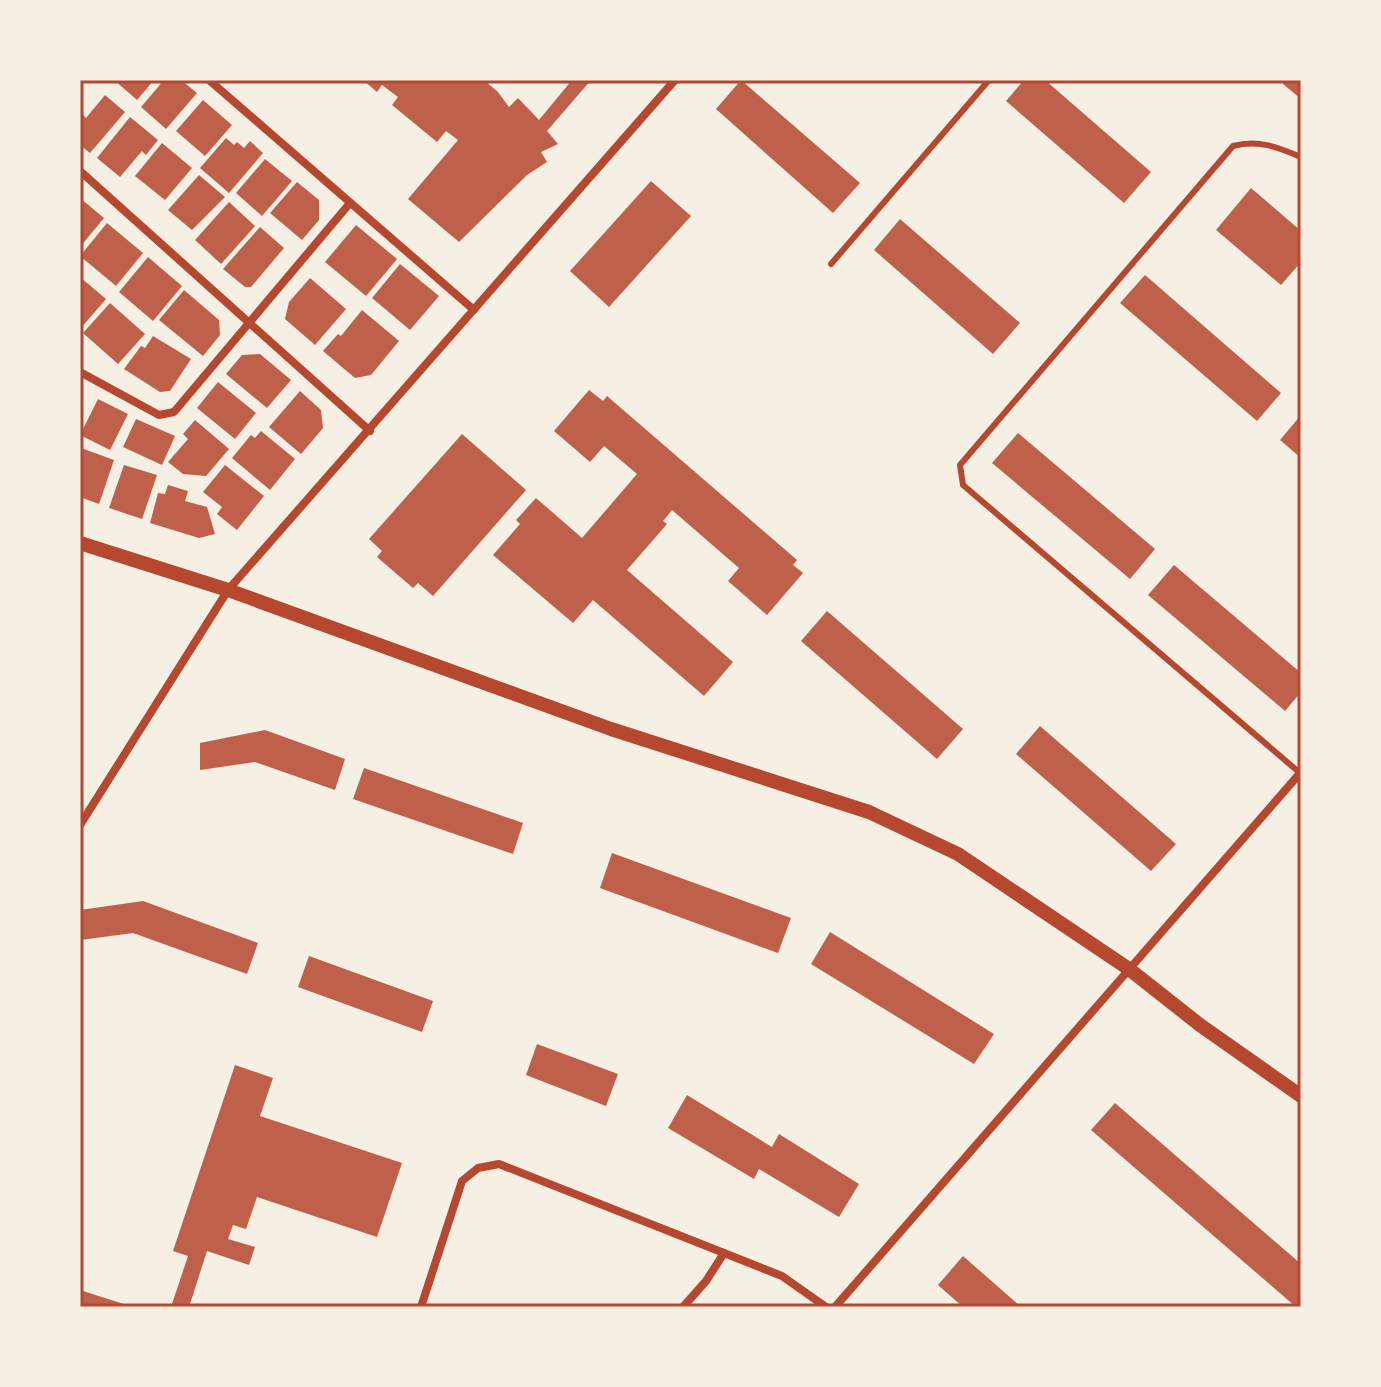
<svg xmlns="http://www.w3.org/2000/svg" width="1381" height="1387" viewBox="0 0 1381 1387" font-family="'Nunito Sans',sans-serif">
  <rect width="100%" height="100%" fill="#f6efe4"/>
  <!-- building -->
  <g fill="#bf614a">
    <polygon points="114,80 154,80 137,100"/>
    <polygon points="164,80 181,80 197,93 166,129 141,107"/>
    <polygon points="363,80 484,80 498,92 509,107 518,98 539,120 572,80 591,80 547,131 558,144 541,152 547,162 527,175 459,242 408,199 458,140 446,131 437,142 392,105 398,97 382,85 377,92"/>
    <polygon points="741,80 860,183 833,213 716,109"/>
    <polygon points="1024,80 1045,80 1151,172 1124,203 1006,101"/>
    <polygon points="1287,80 1301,80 1301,99 1283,84"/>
    <polygon points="105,95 125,112 90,153 80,145 80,115 81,113 86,118"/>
    <polygon points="203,100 232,125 205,156 176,131"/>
    <polygon points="130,117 158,140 146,155 142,151 120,177 97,158"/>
    <polygon points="226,138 234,145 237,142 244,148 250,141 263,153 229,193 200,168"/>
    <polygon points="162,143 192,168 165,200 135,176"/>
    <polygon points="265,159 292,181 262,216 236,193"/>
    <polygon points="199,175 225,197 192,230 168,210"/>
    <polygon points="651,181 691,216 609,307 570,271"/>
    <polygon points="297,182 319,200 319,220 302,240 270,213"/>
    <polygon points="1251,188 1301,231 1301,262 1281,285 1216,230"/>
    <polygon points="80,198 104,218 80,247"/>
    <polygon points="229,202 255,226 221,264 195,240"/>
    <polygon points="900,219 1020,323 993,354 874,250"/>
    <polygon points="107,223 143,253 116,286 80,256"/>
    <polygon points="356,225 397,259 366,296 325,262"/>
    <polygon points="260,227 284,248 251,287 245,287 223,269"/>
    <polygon points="148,257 182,286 153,321 119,292"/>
    <polygon points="400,264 439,296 410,330 372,298"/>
    <polygon points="1145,275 1281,393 1257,421 1120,303"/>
    <polygon points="80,277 106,299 80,329"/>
    <polygon points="310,278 346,309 315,345 285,319 289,302"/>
    <polygon points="184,290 219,320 220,335 203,356 159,320"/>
    <polygon points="110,303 145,334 118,364 83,333"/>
    <polygon points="362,310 399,341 371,375 355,378 323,351 338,334 341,336"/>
    <polygon points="153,336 191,359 170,391 160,392 124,369 141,346 145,348"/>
    <polygon points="260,354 291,380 267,408 226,374 242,355"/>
    <polygon points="218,382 256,413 235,439 197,408"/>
    <polygon points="589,390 603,401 607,396 797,560 793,565 803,573 767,615 728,581 739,568 672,510 663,521 667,524 627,570 733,662 704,696 593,600 573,623 493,555 520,524 516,520 536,498 582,538 637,474 604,446 590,462 554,431"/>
    <polygon points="300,391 321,410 323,428 301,454 269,427"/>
    <polygon points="98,399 128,414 110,450 80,435"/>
    <polygon points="1301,415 1301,458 1280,440"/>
    <polygon points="136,419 175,436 162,465 123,447"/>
    <polygon points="195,420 229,449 206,476 183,474 168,462 188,439 183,434"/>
    <polygon points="261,431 295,459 270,490 232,458 251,435 255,438"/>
    <polygon points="1018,433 1155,549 1130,579 992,463"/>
    <polygon points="462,434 526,490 433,596 418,583 413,588 377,557 382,551 369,539"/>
    <polygon points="81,448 114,460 99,504 80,497"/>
    <polygon points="124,465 157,475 142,519 109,508"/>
    <polygon points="225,465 264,496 237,530 217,514 222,507 203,492"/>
    <polygon points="168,485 188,491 185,501 207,507 215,534 199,538 150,523 158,493 165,494"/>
    <polygon points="1174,565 1301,673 1301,692 1285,711 1148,595"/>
    <polygon points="827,611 963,729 937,759 801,641"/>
    <polygon points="1040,726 1176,844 1151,871 1016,754"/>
    <polygon points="265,730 345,759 335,790 255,762 200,770 200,743"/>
    <polygon points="364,768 523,823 513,854 353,799"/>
    <polygon points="612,853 791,918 778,953 600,888"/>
    <polygon points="143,901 258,943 247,974 133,933 80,940 80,910"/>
    <polygon points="830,932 994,1034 974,1064 811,964"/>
    <polygon points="309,956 433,1001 422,1032 298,987"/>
    <polygon points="537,1044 618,1074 606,1106 526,1075"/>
    <polygon points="235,1065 273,1078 260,1116 402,1163 377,1237 257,1197 246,1229 233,1225 228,1239 255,1247 249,1265 207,1251 189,1307 171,1307 188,1256 173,1251"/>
    <polygon points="687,1095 772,1147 779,1134 859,1184 839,1217 759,1169 754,1179 668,1128"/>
    <polygon points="1115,1103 1301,1264 1301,1307 1296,1307 1091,1130"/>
    <polygon points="963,1256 1021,1307 963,1307 938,1285"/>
    <polygon points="80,1290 130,1306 130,1307 80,1307"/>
  </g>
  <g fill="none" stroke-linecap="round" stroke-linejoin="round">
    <!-- service -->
    <g stroke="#b5482f" stroke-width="6">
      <polyline points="831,264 989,80"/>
      <path d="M1300 773 963 485 960 465 1233 146C1258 139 1277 147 1301 157"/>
    </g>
    <!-- minor -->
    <g stroke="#b5482f" stroke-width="8">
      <polyline points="209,80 474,310"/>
      <polyline points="80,171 370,431"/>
      <polyline points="80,372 159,415 174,412 350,203"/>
      <polyline points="80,825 228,590 675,80"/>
      <polyline points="421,1307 462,1181 478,1168 499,1164 782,1276 826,1307"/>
      <polyline points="683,1307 706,1281 724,1253"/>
      <polyline points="835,1307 1301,772"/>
    </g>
    <!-- tertiary -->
    <polyline stroke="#b5482f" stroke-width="14" points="80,543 228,590 611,729 869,812 958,854 1129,969 1200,1025 1301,1096"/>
  </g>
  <!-- border -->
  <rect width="1381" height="1387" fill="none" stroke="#f6efe4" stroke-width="164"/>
  <rect x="82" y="82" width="1217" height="1223" fill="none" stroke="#b5482f" stroke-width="3"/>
</svg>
